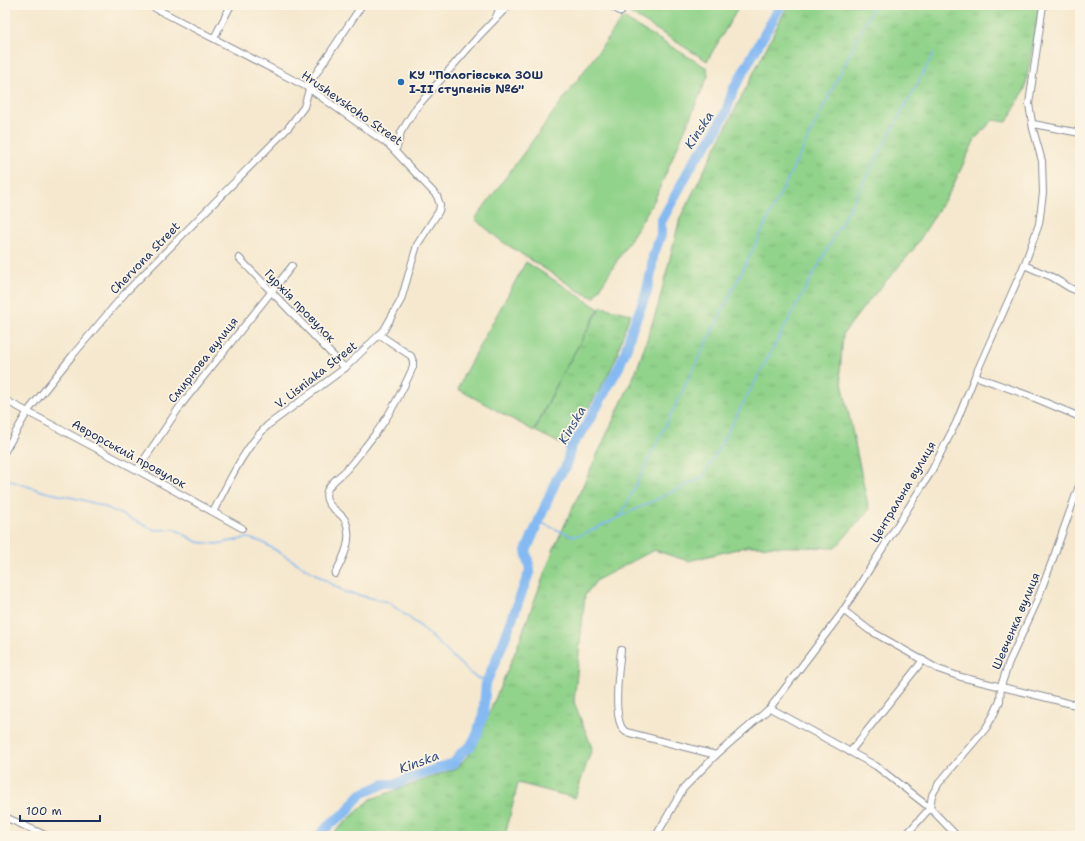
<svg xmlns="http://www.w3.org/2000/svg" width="1085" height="841" viewBox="0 0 1085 841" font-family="'Shantell Sans',sans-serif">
  <defs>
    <pattern id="grass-tufts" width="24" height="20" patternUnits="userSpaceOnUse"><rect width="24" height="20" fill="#92d38b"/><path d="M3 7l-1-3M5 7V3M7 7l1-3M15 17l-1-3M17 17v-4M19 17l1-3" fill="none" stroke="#7db57a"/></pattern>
  </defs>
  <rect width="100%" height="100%" fill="#fcf5e5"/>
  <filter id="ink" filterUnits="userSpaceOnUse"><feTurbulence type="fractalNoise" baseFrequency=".025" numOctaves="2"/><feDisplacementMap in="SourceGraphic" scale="8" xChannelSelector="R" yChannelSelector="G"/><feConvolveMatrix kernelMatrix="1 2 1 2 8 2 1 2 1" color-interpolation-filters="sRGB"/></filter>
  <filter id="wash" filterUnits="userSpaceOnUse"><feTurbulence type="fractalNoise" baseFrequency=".012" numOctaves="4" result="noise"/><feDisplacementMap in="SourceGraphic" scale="16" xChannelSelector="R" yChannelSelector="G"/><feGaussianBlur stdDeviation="0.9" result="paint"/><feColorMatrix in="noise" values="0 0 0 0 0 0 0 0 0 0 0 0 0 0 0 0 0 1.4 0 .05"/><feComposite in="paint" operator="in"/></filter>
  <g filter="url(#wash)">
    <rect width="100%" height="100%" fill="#f5e8ce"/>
    <!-- grass -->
    <g fill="url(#grass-tufts)" stroke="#568174">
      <polygon points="788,5 1040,5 1025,89 1007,122 993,120 975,139 951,190 913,250 866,304 843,334 840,373 869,510 835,548 749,546 688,561 654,550 597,580 585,595 574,702 592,748 575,798 518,783 505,836 330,836 371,799 457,768 474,748 516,650 554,548 637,369 658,306 680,218"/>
      <path d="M601 307 631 314C624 328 621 343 616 358 604 387 581 418 563 445L535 431 561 376Z"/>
    </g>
    <!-- green -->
    <g fill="#92d38b" stroke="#568174">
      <polygon points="617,5 740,5 707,61"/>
      <polygon points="623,18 707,68 708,76 654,201 594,298 579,291 500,240 475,219"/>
      <polygon points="526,262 599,309 561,376 534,431 458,389 463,376"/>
    </g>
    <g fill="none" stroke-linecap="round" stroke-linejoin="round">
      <!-- stream -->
      <g stroke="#84baf3" stroke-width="1.5">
        <polyline points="5,479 45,492 79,499 103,506 155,530 175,529 197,542 216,544 248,538 262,542 345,592 388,602 420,626 471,674 486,683"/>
        <polyline points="620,517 874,5"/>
        <polyline points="539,522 572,536 582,535 703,477 934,53"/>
      </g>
      <!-- river -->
      <polyline stroke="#84baf3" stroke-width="10" points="319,836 331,823 347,812 352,804 361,794 384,784 397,784 407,779 454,763 462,752 470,747 478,733 479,727 483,717 486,683 504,641 530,570 526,551 557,478 566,467 571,446 584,429 596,408 619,367 627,347 631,332 646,294 651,273 653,256 661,235 661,222 694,161 713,136 726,112 733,90 781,5"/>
    </g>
  </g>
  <g filter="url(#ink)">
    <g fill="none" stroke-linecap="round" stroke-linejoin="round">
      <defs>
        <g id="street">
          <path d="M149 5 307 87 389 145 437 196 440 205 439 211 417 245 401 300 384 330 345 368 268 425C243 449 229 482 213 512"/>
          <polyline points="610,5 621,12"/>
          <polyline points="496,17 501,5"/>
          <polyline points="214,38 231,5"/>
          <polyline points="307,87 362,5"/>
          <polyline points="1033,124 1080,133"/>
          <polyline points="395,150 397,147 401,132 416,108 478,37 509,5"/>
          <polyline points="239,258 345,368"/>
          <polyline points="1024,265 1052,277 1070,288 1080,292"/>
          <polyline points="975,376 1030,396 1080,417"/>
          <polyline points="5,400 137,470 242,528"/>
          <polyline points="5,451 28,411 72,356 126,292 288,128 304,107 309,89"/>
          <polyline points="137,470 181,405 292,266"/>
          <path d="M335 574C343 558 353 541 346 522 342 511 322 507 327 491 330 482 341 476 347 469 356 459 364 448 372 438 389 417 402 392 413 367V361L411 356 380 335"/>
          <polyline points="843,610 869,630 938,669 961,677 1080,706"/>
          <path d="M621 650C619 667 611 723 626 732L716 755"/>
          <polyline points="770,708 876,766 930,808 957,836"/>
          <polyline points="850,752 923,660"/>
          <polyline points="5,817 47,836"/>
          <polyline points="656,836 683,789 716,755 770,708 841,614 931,472 956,423 975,376 1025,263 1039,224 1043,193 1042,161 1033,129 1029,104 1043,5"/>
          <polyline points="905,836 930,808 932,795 939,783 986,728 994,714 1000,701 1001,686 1009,662 1035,606 1054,556 1080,483"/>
        </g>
      </defs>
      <!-- street casing -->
      <use href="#street" stroke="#888c96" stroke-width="8"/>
      <!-- street -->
      <use href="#street" stroke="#fff" stroke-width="6"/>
    </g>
  </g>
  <!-- markers -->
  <circle fill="#1f6fb2" stroke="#fcf5e5" stroke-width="1.5" cx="401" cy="82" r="4"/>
  <g text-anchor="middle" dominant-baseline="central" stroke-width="3.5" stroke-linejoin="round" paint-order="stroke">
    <!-- poi labels -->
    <g font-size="12" font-weight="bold" fill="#1b2f5e" stroke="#fcf5e5" text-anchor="start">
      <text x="409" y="75">КУ "Пологівська ЗОШ<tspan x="409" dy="14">І-ІІ ступенів №6"</tspan></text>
    </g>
    <!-- street labels -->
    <g font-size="12" fill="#1b2f5e" stroke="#fcf5e5">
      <text transform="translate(352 108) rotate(35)">Hrushevskoho Street</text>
      <text transform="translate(145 258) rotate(-46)">Chervona Street</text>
      <text transform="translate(300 306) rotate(46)">Гуржія провулок</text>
      <text transform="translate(203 360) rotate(-52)">Смирнова вулиця</text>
      <text transform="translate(316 375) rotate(-38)">V. Lisniaka Street</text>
      <text transform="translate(129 454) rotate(29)">Аврорський провулок</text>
      <text transform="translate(903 492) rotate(-59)">Центральна вулиця</text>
      <text transform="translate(1016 621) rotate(-67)">Шевченка вулиця</text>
    </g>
    <!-- water labels -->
    <g font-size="13" font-style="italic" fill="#355283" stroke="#fcf5e5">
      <text transform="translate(699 130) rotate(-57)">Kinska</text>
      <text transform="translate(572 425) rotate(-60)">Kinska</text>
      <text transform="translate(419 762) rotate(-20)">Kinska</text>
    </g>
  </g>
  <!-- margin -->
  <rect width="1085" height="841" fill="none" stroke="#fcf5e5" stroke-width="20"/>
  <!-- scale -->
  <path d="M20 815v6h80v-6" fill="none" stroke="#1b2f5e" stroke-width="2"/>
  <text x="26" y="815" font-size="12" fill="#1b2f5e" stroke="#fcf5e5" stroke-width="3" paint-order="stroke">100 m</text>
</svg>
